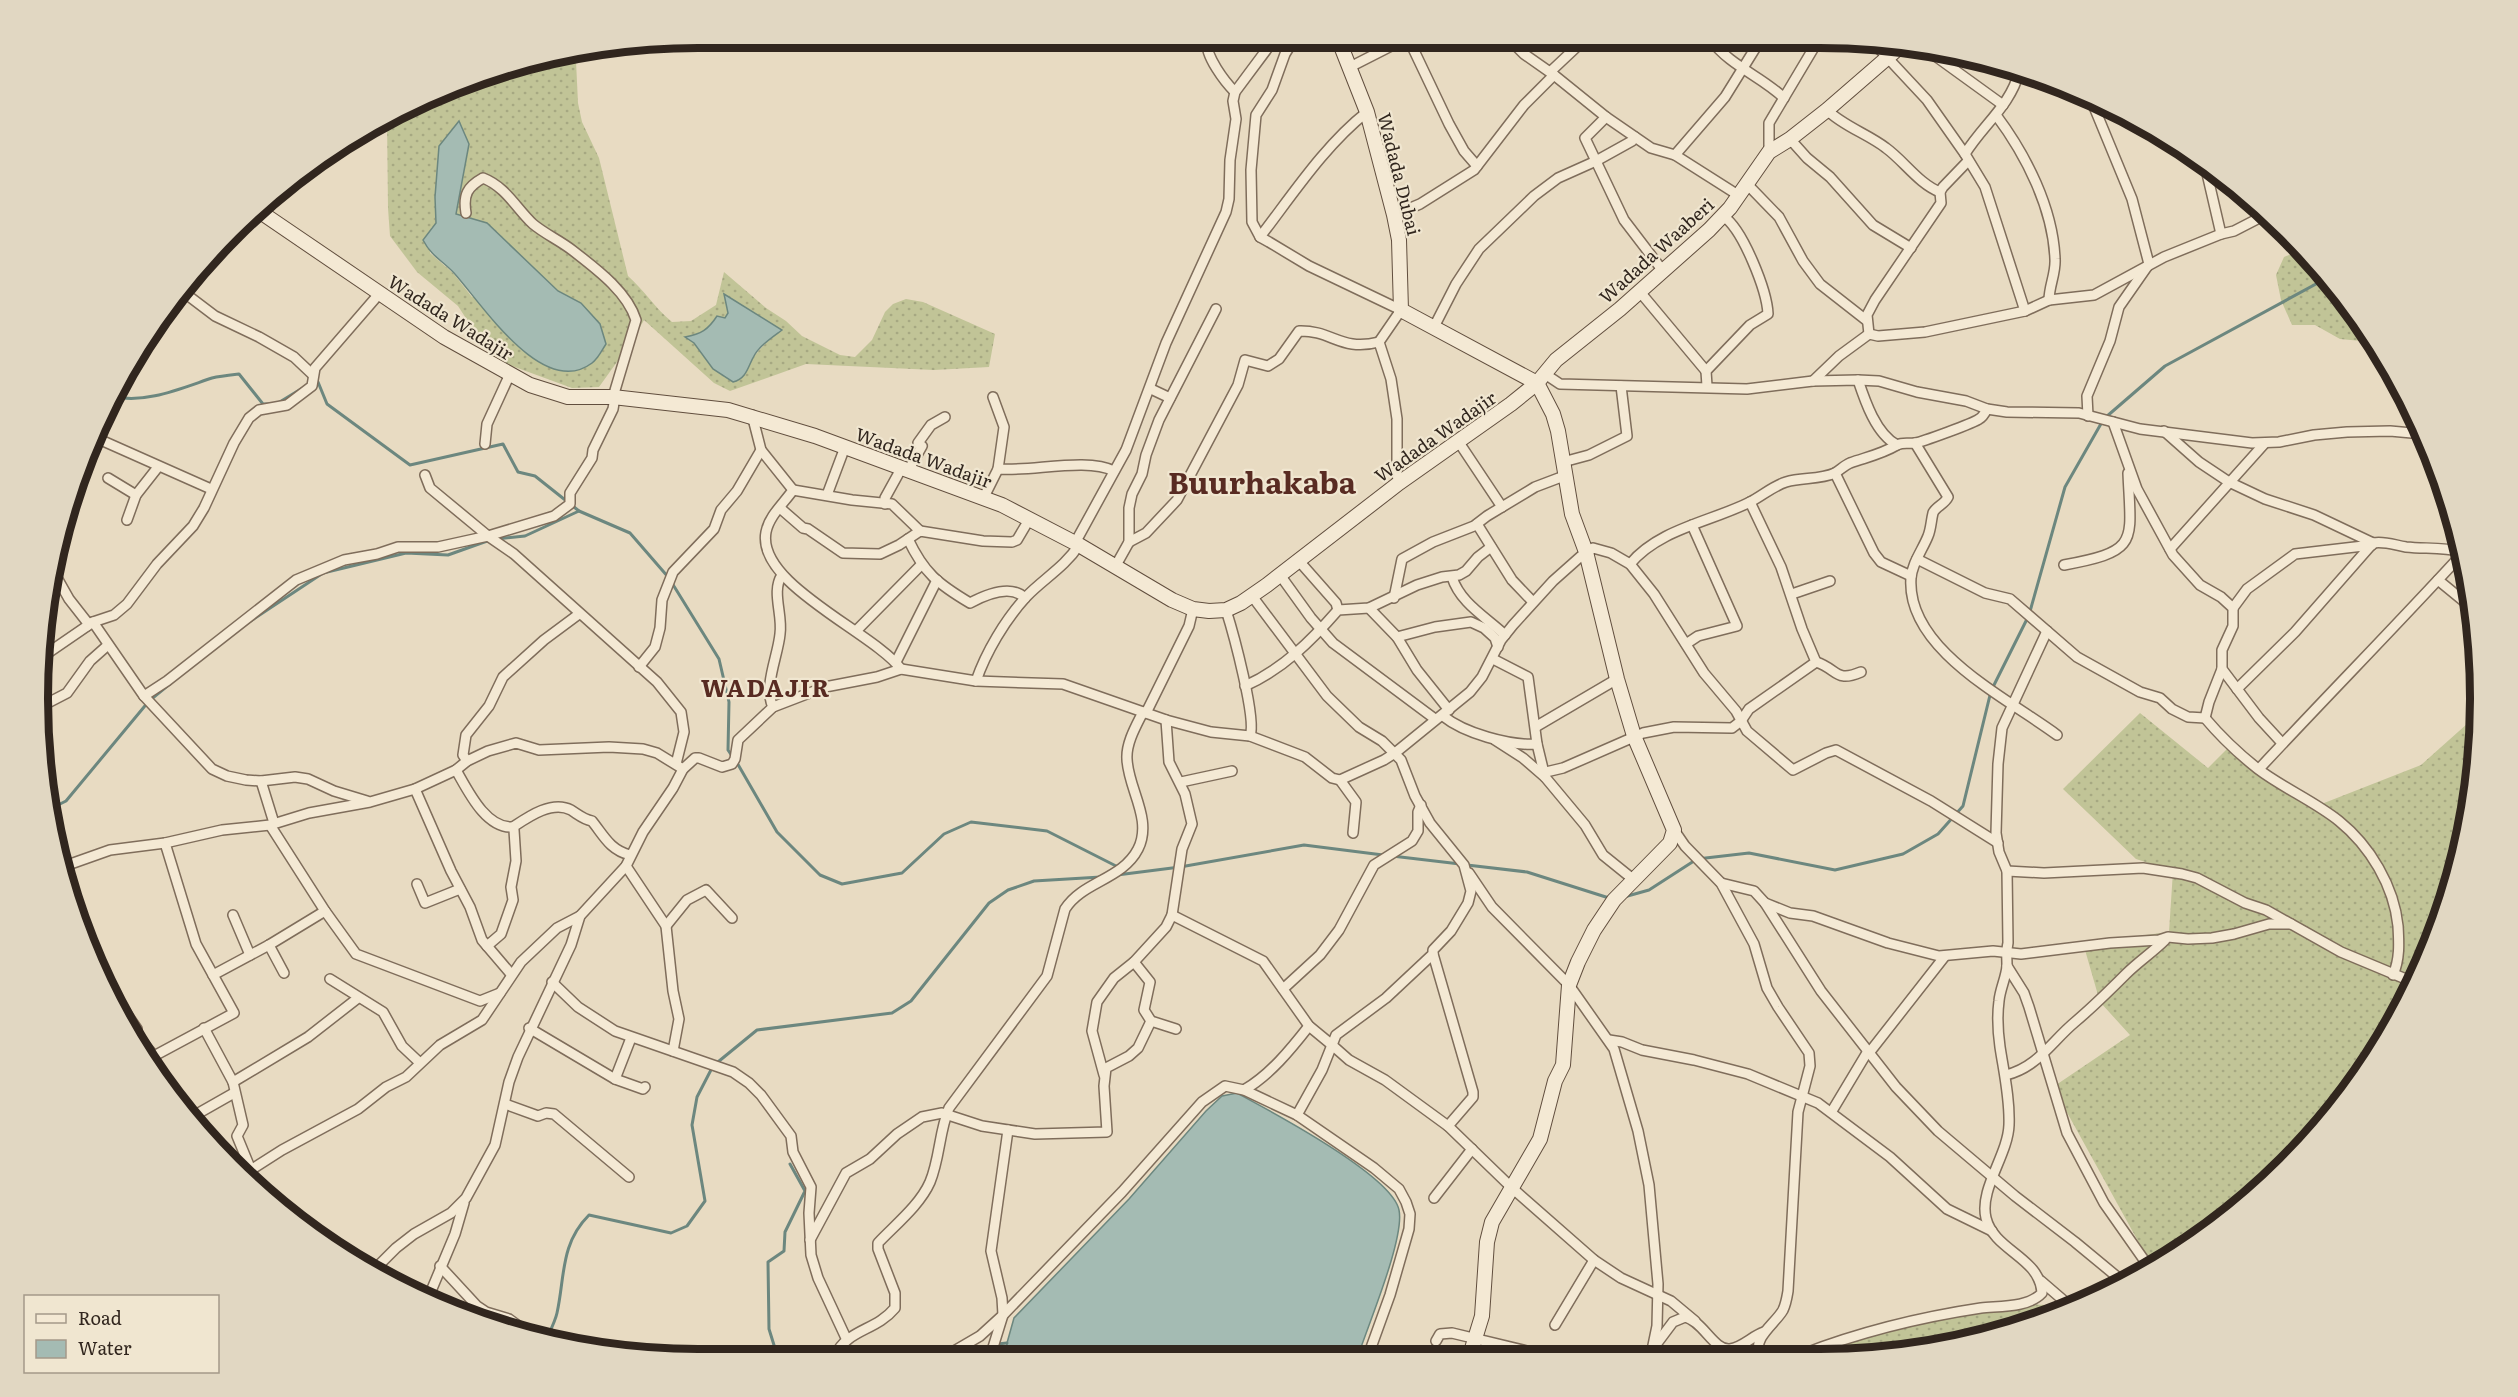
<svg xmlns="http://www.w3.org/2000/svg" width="2518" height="1397" viewBox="0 0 2518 1397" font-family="Literata,serif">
  <defs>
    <pattern id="grass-dots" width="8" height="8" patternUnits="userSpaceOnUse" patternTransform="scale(1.5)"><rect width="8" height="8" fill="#c1c497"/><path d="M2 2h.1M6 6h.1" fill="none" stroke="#a6a882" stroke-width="1.8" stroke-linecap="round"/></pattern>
  </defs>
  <rect width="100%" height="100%" fill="#e8dbc2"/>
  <!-- grass -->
  <g fill="url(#grass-dots)" fill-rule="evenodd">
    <path d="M568 54 576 61 578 103 582 122 599 158 628 276C644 290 655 308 672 322L691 321 716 305 724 272 766 308 786 321 802 336 840 355 855 357 872 340 885 312 893 304 906 299 923 302 995 334 989 367 934 370 806 364 730 391 714 383 644 320 632 341 599 387 572 388 504 363 484 346 458 306 417 272 390 236 388 208 387 117C442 83 505 68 568 54ZM469 145 456 214 487 223 558 291 581 303 472 297 453 273 430 253 431 228 436 224 435 197 439 146ZM724 295 781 330C765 344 752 354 745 375L703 353 694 343 711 325 717 316 725 319 728 313Z"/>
    <polygon points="2301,250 2344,296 2372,342 2340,339 2315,325 2292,325 2281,300 2276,275 2284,257"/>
    <polygon points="2140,713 2208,768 2230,746 2319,805 2421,765 2477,715 2475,785 2445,911 2392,1029 2287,1166 2186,1248 2156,1263 2144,1252 2053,1087 2130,1035 2100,1002 2083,943 2169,932 2173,871 2136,859 2063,789"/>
    <polygon points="2002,1303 2046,1305 2051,1315 2032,1324 1905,1354 1805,1354 1927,1316"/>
  </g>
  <!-- water -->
  <g fill="#a4bbb3" stroke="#6c877f" stroke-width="1.5">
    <path d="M459 121 469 144 456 214 487 223 558 291 581 303 600 324 606 344C602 350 598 359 592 363 543 400 482 304 454 273 442 260 432 257 423 240L436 223 435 197 439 146Z"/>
    <path d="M724 294 782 330C774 336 765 342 759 349 748 360 750 378 733 382L713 369 694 343 685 337C701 334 708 330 717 316L725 318 728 313Z"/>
    <path d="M1237 1093C1270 1111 1392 1175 1399 1210 1405 1238 1368 1325 1358 1356L1006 1357 1007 1343 1014 1318 1129 1199 1206 1111 1222 1096Z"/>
  </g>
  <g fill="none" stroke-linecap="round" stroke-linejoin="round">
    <!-- stream -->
    <g stroke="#6c877f" stroke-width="3">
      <polyline points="314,382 318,382 327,404 410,465 503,444 518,472 535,476 579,511 630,533 669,578"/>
      <path d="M112 396C143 405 182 388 212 378 220 376 230 375 239 374L263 404H269"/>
      <polyline points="278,403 301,389"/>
      <polyline points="2106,417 2165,366 2327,278"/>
      <polyline points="496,539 525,536 579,511"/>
      <polyline points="672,583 719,659 729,702 728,750 732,756"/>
      <polyline points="249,622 323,573 406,553 448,555 490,540"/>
      <polyline points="736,761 777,832 820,875 842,884 902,873 944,834 971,822 1047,831 1118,867"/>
      <polyline points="48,810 66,801 149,701 171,683"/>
      <polyline points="1392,856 1460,864"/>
      <polyline points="1467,865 1527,872 1609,898"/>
      <polyline points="1117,875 1180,867 1304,845 1383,855"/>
      <polyline points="1624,897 1649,890 1697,859 1749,853 1835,870 1903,854 1938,834 1963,806 1991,691 2029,615 2065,487 2102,422"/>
      <path d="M546 1340C550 1331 555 1322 557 1313 565 1277 560 1244 589 1215L671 1233 687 1226 705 1201 692 1125 697 1097 713 1066 757 1030 892 1013 911 1001 989 903 1008 890 1034 881 1101 877"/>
      <polyline points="997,1344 1007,1343"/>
      <polyline points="968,1357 991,1346"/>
      <polyline points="778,1358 769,1329 768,1262 784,1251 785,1232 805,1191 790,1164"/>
    </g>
    <defs>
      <g id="street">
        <path d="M1710 39C1730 66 1761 76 1784 98"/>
        <polyline points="1409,40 1449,124 1464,151 1477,166"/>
        <polyline points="1510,40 1524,54 1554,75 1606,117 1651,148 1675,155 1738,195"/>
        <polyline points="1871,40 1927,100 1965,154 1985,187 2025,311"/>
        <path d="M1207 41C1205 56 1225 82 1235 92"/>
        <polyline points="1293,41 1285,54 1272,90 1256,115 1251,170 1252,222 1260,237 1269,242 1309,266 1401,310 1379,342 1391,379 1397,419 1397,475 1399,483"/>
        <polyline points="1927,50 2003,105"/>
        <polyline points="1350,67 1403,40"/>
        <polyline points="1550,72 1584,40"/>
        <path d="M1827 110C1843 126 1868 134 1886 148 1904 161 1919 184 1940 192"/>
        <path d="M1996 115C2026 155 2053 208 2055 259 2056 273 2049 286 2049 300"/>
        <polyline points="1606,117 1585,138 1624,220 1663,271"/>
        <polyline points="1790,139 1807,158 1830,177 1873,225 1911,248"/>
        <polyline points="1769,152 1769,123 1819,39"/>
        <path d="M1965 154C1982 126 2011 105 2019 72"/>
        <polyline points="1675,155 1725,97 1761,39"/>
        <polyline points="2205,165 2221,234"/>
        <polyline points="1746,183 1779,217 1803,261 1820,284 1866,320"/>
        <path d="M466 213C463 195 467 187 483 178 506 187 516 208 533 224 545 234 559 240 572 250 595 268 627 291 636 320L613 397"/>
        <polyline points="1394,215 1420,204 1474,170 1524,105 1554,75"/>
        <path d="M1260 237C1293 194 1325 145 1367 112"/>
        <polyline points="182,291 215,316 259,337 294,357 312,374"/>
        <polyline points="1640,292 1706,371"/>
        <polyline points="1434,327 1456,284 1479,249 1534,196 1558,178 1596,161 1632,141 1635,137"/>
        <polyline points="1869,334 1867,315 1875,300 1941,203 1940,192 1943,187 1968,161"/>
        <polyline points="1545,374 1560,384 1747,389 1813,381 1858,380 1879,381 1917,392 1966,401 1987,409 2007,412 2079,413 2140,429 2252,443 2279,442 2314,435 2347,432 2390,431 2423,434"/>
        <path d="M1858 380C1865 401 1876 434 1897 445"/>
        <polyline points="1813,381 1839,356 1869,334 1878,336 1925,332 2025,311 2049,300 2094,295 2164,257 2221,234 2234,231 2267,214"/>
        <path d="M1707 386 1706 371 1750 325 1768 314C1767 291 1743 229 1723 216"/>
        <polyline points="1151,389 1170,398"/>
        <path d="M752 415 761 450 793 490C784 503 769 516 766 532 756 584 873 632 901 669"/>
        <polyline points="2088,416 2087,396 2110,341 2119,307 2149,264 2132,199 2092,102"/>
        <polyline points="2113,422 2137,489 2173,555 2200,585 2221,597 2233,608 2233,626 2222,650 2222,669 2259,718 2282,743"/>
        <path d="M2164 431 2199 462 2229 482 2265 499 2314 515 2373 543C2385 541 2394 545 2406 547 2425 549 2443 547 2462 552"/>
        <polyline points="94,437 211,489"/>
        <polyline points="1458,441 1502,507"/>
        <path d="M1915 443 1948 497C1945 504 1935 507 1933 513 1931 521 1931 529 1928 536 1923 549 1912 563 1911 578 1906 650 2009 699 2057 735"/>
        <polyline points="485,444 487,424 510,374"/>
        <polyline points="1563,462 1589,455 1627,436 1621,386"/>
        <path d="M998 469C1031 472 1087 457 1114 471"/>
        <polyline points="908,471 922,446 918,443 931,425 945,417"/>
        <polyline points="1835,473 1874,553 1881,562 1911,576"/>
        <polyline points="425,475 430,488 488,536 514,554 657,682 681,712 684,732 676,764"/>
        <polyline points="108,478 136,495"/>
        <polyline points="793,490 852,500 892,504 920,531"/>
        <polyline points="827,495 845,447"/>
        <polyline points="984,497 998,469 1004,427 993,397"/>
        <polyline points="885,504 885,498 901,469"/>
        <polyline points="780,508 803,528 808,529 843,553 880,554 899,545 920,531 983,541 1012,542 1017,540 1030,518"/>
        <polyline points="127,520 136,495 158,467"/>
        <polyline points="1477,524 1512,580 1533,602"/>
        <path d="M908 539C924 573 938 584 970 603 985 595 1011 584 1025 598"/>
        <path d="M1129 542 1146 533 1177 500 1238 385 1245 360 1268 366 1279 359 1299 331C1332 330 1341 352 1379 342"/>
        <polyline points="1075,543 1126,450 1166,343 1226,212 1229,199 1230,160 1236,119 1233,101 1235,92 1273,41"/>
        <polyline points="2170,549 2265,443"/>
        <polyline points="1917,559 1985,593 2010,599 2077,657 2140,692 2160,698 2172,709 2188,717 2205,718"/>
        <polyline points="1299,561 1336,603 1338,610"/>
        <path d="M1630 564C1659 529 1710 522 1750 502 1762 496 1773 486 1786 482 1802 477 1819 480 1835 473 1840 470 1845 465 1850 463 1867 457 1882 454 1897 445 1903 442 1908 444 1915 443 1922 442 1974 423 1979 419 1983 417 1985 413 1987 409"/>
        <path d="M2064 565C2140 551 2131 543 2128 473"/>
        <polyline points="1115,567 1129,542 1129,508 1132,494 1142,474 1146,455 1159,420 1216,309"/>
        <polyline points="52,569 69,599 87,622 87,626"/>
        <polyline points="1280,575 1311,618 1333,643 1435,719"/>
        <path d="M1452 577C1460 603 1486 617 1505 635"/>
        <polyline points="2438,580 2471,607"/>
        <polyline points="1792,594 1830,581"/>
        <polyline points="1252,596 1327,696 1359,727 1382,741 1401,760 1415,796 1430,823 1464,865 1471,891 1468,903 1451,931 1433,950 1433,954 1386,998 1336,1035 1322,1070 1297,1115"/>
        <polyline points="1394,598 1402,559 1433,542 1474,526 1487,516 1535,487 1564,476"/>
        <polyline points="1369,608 1397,637 1417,670 1449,710"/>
        <polyline points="2233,608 2247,589 2295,554 2372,545"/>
        <path d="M1226 610C1233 632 1257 720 1250 736"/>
        <polyline points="93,622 144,696 212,769 227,776 246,780 261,781 295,777 308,779 334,791 367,801"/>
        <polyline points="856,631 921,565"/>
        <polyline points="1397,637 1435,627 1471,622 1484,628 1495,638 1498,647"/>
        <polyline points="1686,644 1698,636 1737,626 1692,525"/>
        <polyline points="42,657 93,622 114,615 127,604 157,564 193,526 204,508 234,443 249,418 259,410 287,405 312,386 315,368 379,294"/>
        <polyline points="1493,659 1528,677 1537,744 1545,777 1585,825 1603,855 1634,880"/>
        <polyline points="896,662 937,580"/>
        <path d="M1816 662C1838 669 1835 683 1861 672"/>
        <polyline points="639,667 655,647 660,628 662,600 673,572 714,529 721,510 737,491 761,450"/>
        <path d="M976 681C986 652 1005 620 1026 597 1043 579 1065 567 1079 545"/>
        <path d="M1245 686C1283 669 1311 641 1338 610L1369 608 1417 585 1442 577 1459 575 1466 571 1478 557 1491 547"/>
        <polyline points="2237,689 2295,632 2373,543"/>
        <polyline points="144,696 167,681 296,580 344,560 377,554 398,547 438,547 488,536 554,516 570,504 570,493 592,458 593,450 613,409 615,397"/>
        <polyline points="40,707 67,693 90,661 108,645"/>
        <path d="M773 707C763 687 778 656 780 634 783 615 771 591 782 575"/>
        <polyline points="1146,713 1189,626 1193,609"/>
        <path d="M1443 716C1464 733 1509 746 1537 744"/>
        <path d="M2205 718C2221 737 2239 754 2258 769 2283 788 2314 801 2339 821 2370 846 2394 886 2398 926 2399 943 2400 959 2393 975"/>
        <polyline points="2205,718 2209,702 2222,669"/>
        <polyline points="1537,726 1617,679"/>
        <polyline points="1495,740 1523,758 1545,777"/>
        <polyline points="467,761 463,755 466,735 489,706 503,677 544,640 579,614"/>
        <path d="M2259 769C2326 697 2395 627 2462 554"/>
        <path d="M456 770C468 791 486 829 513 827L514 830 516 861 511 887 513 900 501 934 487 946"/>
        <polyline points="1546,772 1563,768 1643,733 1674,727 1732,728 1741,721 1749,709 1816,662 1802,629 1781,567 1750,502"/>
        <polyline points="1340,780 1356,802 1353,833"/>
        <polyline points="261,781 274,823"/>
        <polyline points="1181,782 1232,771"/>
        <polyline points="415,789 451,871 470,907 482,940 511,974"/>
        <polyline points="270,825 325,911 356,954 480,1001 500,993"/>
        <path d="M513 827C528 817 552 800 571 810 579 815 583 819 592 821 604 836 610 850 630 855"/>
        <path d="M1674 830 1685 846 1721 883 1754 944 1767 988 1778 1007 1809 1053 1810 1066 1798 1112 1788 1291C1787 1297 1786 1304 1783 1310 1776 1323 1752 1338 1760 1354"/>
        <polyline points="626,866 666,926 673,991 679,1019 673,1051"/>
        <polyline points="62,867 110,850 165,843 222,830 270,825 309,813 370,802 415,789 456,770 467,761 488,751 516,743 539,750 609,747 643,749 657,753 683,769"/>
        <polyline points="2007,871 2044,873 2143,868 2182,874 2197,878 2245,903 2266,910 2341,952 2413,982"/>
        <polyline points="1469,873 1492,907 1569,985 1614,1049 1638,1131 1649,1185 1658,1284 1657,1326 1651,1355"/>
        <polyline points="1721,883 1754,891 1765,903 1821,991 1896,1087 1938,1131 2015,1196 2075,1242 2121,1280"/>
        <polyline points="417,884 425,903 460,889"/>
        <polyline points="1765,903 1790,913 1813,916 1888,943 1939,956 1993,951 2021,954 2110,943 2159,940 2168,937 2188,939 2212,938 2234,934 2269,924 2291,924"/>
        <polyline points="233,915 250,955"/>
        <polyline points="1172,915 1263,961 1309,1026 1332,1045 1349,1060 1385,1080 1448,1126 1511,1187 1594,1260 1621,1278 1671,1301 1695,1321"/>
        <polyline points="666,926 687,900 706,890 732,918"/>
        <polyline points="269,945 284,973"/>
        <polyline points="1433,954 1473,1092 1473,1097 1448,1126"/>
        <polyline points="1134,962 1150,982 1144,1010 1151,1021 1176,1029"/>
        <polyline points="2007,966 2024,993 2029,1007 2067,1133 2104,1203 2149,1267"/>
        <polyline points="213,975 269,945 325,911"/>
        <polyline points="330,979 383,1012 402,1046 419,1062"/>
        <polyline points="552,982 578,1007 615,1031 733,1072 749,1083 761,1095 791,1136 793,1152 811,1187 809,1213 811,1255 818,1278 846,1338"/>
        <polyline points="1283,989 1320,955 1339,930 1374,865 1412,841 1418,831 1418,812 1421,805"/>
        <polyline points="122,1007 137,1029 137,1036"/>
        <polyline points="204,1028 233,1082"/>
        <polyline points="529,1028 615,1079 643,1089 645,1087"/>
        <polyline points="133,1038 137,1036 154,1056 234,1013 196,944 165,843"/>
        <polyline points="1609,1040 1622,1042 1642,1050 1694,1060 1748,1074 1818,1103 1890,1157 1947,1209 1992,1231"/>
        <polyline points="1869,1053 1945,956"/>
        <polyline points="1104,1075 1092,1031 1097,1002 1114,978 1134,962 1166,927 1172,915 1182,849 1192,824 1185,794 1169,762 1166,720"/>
        <path d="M2006 1075C2038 1067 2051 1042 2075 1022 2094 1006 2108 992 2126 974 2138 962 2153 952 2165 940"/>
        <polyline points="615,1079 631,1038"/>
        <path d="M1244 1090C1270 1075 1291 1049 1309 1026"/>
        <polyline points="505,1104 538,1116 546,1113 554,1114 629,1177"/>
        <polyline points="1832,1111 1868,1051"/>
        <polyline points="190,1118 234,1093"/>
        <polyline points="251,1170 237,1136 243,1125 233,1082 308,1037 358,998"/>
        <polyline points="243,1175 282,1150 358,1109 386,1087 406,1077 440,1045 482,1020 521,962 557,928 580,916"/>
        <polyline points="1434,1198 1472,1149"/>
        <polyline points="810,1240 846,1173 870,1159 897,1134 922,1117 942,1113 982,1126 1035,1134 1107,1132 1104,1086 1106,1068 1129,1056 1138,1048 1151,1021"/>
        <polyline points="440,1266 477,1306 486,1312 509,1319 535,1338"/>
        <polyline points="372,1272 396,1248 414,1234 451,1213 466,1198 495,1145 509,1082 518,1057 571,945 580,916 626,866 643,832 673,788 683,769 695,758 699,758 722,767 732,764 735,759 738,740 773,707 825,687 877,677 901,669 976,681 1063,684 1166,720 1211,732 1250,736 1305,757 1332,778 1340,780 1384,760 1395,753 1470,692 1482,677 1501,640 1513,625 1553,581 1580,557 1593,548 1611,553 1630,564 1654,594 1704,673 1736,711 1747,731 1793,770 1826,753 1836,750 1931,801 1998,843"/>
        <polyline points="2041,1281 2070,1306"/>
        <polyline points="429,1296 455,1234 464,1203"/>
        <polyline points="1555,1325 1594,1260"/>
        <polyline points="1436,1341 1440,1334 1452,1333 1527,1351"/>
        <path d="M1655 1346 1673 1322 1685 1317C1703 1321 1714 1351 1730 1349 1743 1347 1752 1336 1764 1332"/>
        <path d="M1803 1354C1860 1332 1921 1317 1981 1308 2000 1306 2028 1308 2042 1293 2040 1257 1994 1251 1986 1218 1979 1189 2008 1155 2009 1125 2010 1099 2004 1073 2000 1047 1998 1033 1997 1016 1999 1001 2000 989 2006 978 2007 966 2007 957 2006 951 2008 943L2007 871 1999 852 1996 833 1998 764 2002 728 2047 631"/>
        <path d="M834 1357C848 1328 875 1332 895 1308V1293L878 1249V1243C895 1225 920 1205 930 1182 940 1158 939 1132 949 1108L1047 976 1065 909C1083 881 1122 880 1138 849 1153 819 1128 789 1127 759 1126 743 1136 726 1143 712"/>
        <polyline points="944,1357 980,1336 1003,1315 1122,1192 1202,1102 1225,1086 1244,1090 1297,1115 1374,1168 1399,1189 1406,1202 1410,1214 1409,1229 1390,1295 1368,1356"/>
        <polyline points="990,1357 1003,1315 1002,1298 991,1251 1008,1130"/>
      </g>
      <g id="secondary">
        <polyline points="1339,41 1367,112 1394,215 1399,240 1401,310 1537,383"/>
        <polyline points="256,209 444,337 530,385 568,397 613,397 728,410 815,436 1002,505 1079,545 1172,600 1193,609 1209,611 1226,610 1241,603 1267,585 1399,483 1511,404 1537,383 1556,360 1620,309 1709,230 1730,208 1769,152 1790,139 1827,110 1902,45"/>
        <polyline points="1470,1355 1482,1316 1487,1242 1492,1222 1540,1139 1555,1081 1563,1065 1569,985 1578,962 1594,930 1614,900 1670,843 1674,830 1634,736 1617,679 1586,552 1572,514 1558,431 1553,414 1537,383"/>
      </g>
    </defs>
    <!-- street casing -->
    <use href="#street" stroke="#7f6d5b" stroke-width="12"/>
    <!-- secondary casing -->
    <use href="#secondary" stroke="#614e3e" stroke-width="16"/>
    <!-- street -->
    <use href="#street" stroke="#f4e9d4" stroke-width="9"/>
    <!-- secondary -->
    <use href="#secondary" stroke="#f4e9d4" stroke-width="14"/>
  </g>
  <g text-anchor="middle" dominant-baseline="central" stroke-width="4.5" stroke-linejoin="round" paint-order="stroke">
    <!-- street labels -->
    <g font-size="18" fill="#31261e" stroke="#f0e6d0">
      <text transform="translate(1400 174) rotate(76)">Wadada Dubai</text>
      <text transform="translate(1656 250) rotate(-42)">Wadada Waaberi</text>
      <text transform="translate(451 317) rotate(32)">Wadada Wadajir</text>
      <text transform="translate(1435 436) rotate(-35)">Wadada Wadajir</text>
      <text transform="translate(924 457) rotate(20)">Wadada Wadajir</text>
    </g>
    <!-- district labels -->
    <g font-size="24" font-weight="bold" letter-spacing="1.5" fill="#582b22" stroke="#f0e6d0">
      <text x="766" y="686">WADAJIR</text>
    </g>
    <!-- town labels -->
    <g font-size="30" font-weight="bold" fill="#582b22" stroke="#f0e6d0">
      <text x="1262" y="481">Buurhakaba</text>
    </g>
  </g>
  <!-- crop -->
  <path d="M0 0H2518V1397H0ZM698 48H1820A650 650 0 0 1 2470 698V699A650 650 0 0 1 1820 1349H698A650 650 0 0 1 48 699V698A650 650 0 0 1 698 48Z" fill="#e1d7c2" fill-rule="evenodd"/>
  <path fill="none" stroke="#31261e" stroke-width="8" d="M698 48H1820A650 650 0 0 1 2470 698V699A650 650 0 0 1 1820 1349H698A650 650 0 0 1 48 699V698A650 650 0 0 1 698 48Z"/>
  <!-- legend -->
  <rect x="24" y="1295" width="195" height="78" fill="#f0e6d0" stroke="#a49989" stroke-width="1.5"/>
  <rect x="36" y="1314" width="30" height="9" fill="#f4e9d4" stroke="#a49989" stroke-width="1.5"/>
  <text x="78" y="1325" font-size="18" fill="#31261e">Road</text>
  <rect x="36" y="1340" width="30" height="18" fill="#a4bbb3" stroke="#a49989" stroke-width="1.5"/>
  <text x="78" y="1355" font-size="18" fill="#31261e">Water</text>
</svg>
